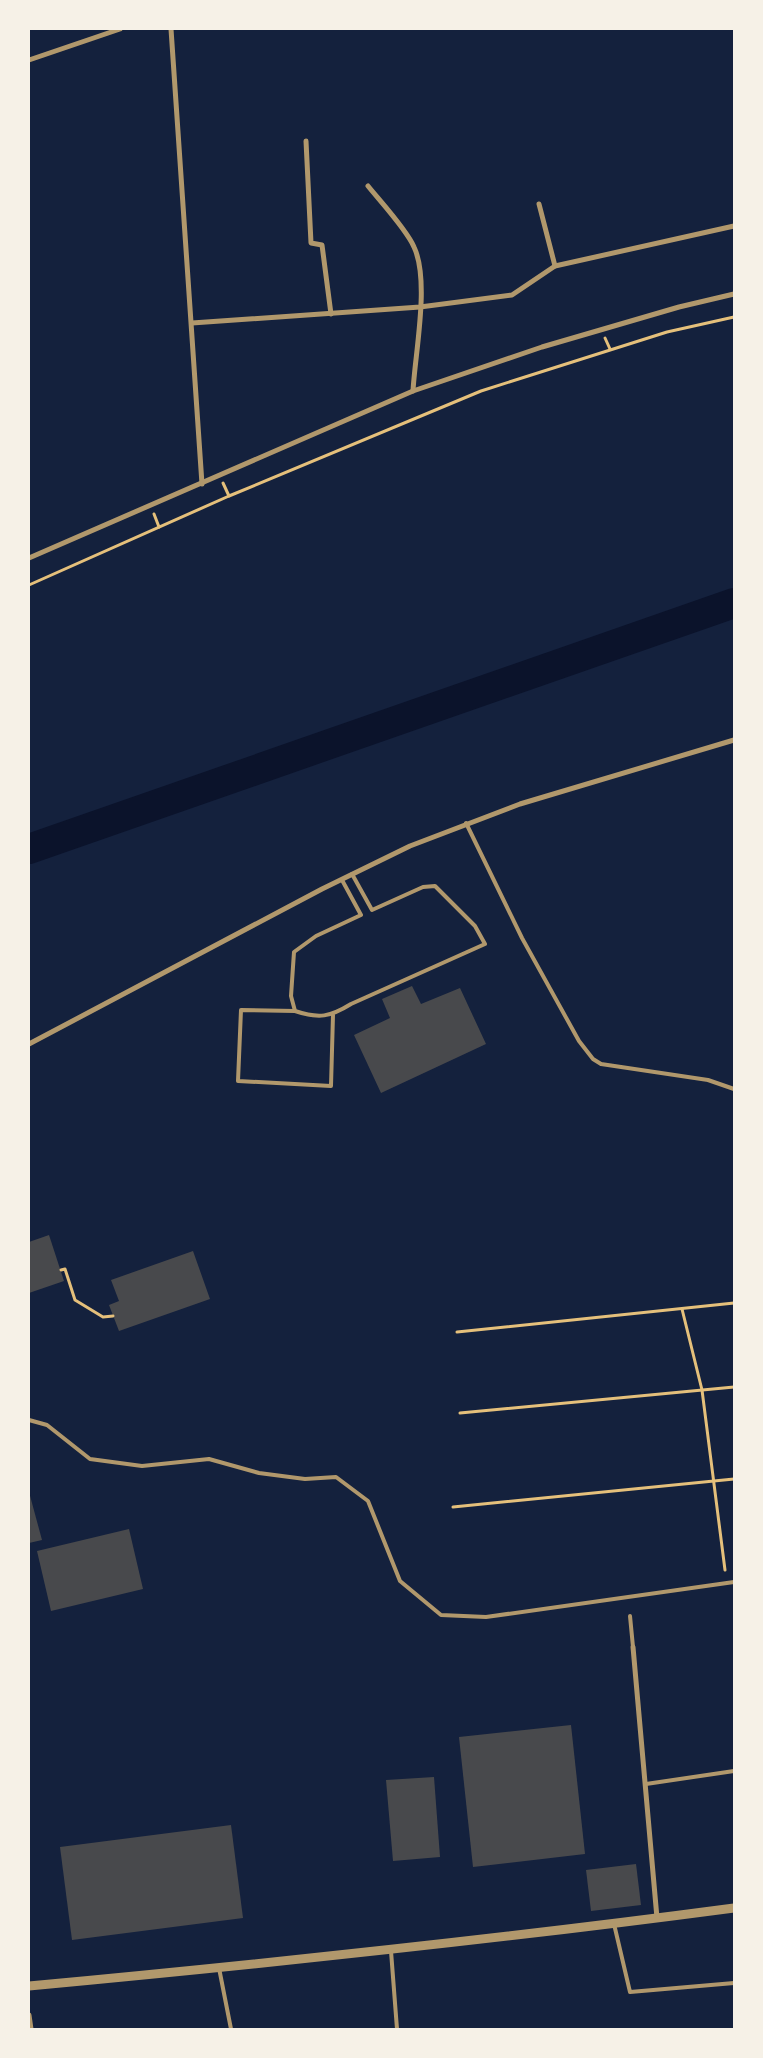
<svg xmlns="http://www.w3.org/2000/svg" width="763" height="2058" viewBox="0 0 763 2058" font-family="'Fira Sans',sans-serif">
  <rect width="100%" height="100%" fill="#14213d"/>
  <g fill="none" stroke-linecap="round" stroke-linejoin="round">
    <!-- river -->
    <polyline stroke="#0b132b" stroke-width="30" points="29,849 734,603"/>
  </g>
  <!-- building -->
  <g fill="#48494c">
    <polygon points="412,986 421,1004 460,988 486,1044 381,1093 354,1035 390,1018 382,999"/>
    <polygon points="49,1235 64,1281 29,1293 29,1242"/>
    <polygon points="193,1251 210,1299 119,1331 109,1305 119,1301 111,1280"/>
    <polygon points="29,1492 42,1540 29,1543"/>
    <polygon points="129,1529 143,1589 51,1611 37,1551"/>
    <polygon points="571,1725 585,1854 473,1867 459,1737"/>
    <polygon points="434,1777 440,1857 393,1861 386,1780"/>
    <polygon points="231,1825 243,1918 72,1940 60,1847"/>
    <polygon points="636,1864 641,1905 591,1911 586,1870"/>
  </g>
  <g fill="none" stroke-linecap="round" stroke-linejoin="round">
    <!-- path -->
    <g stroke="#e5c07b" stroke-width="3">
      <polyline points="605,338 610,349"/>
      <polyline points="223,483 229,496"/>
      <polyline points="154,514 159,527"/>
      <polyline points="29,585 229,496 481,391 667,332 734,317"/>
      <polyline points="61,1270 65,1269 75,1300 103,1317 113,1316"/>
      <polyline points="682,1309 702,1390 725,1570"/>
      <polyline points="457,1332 734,1303"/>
      <polyline points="460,1413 734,1387"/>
      <polyline points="453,1507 734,1479"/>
    </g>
    <!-- service -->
    <g stroke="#b1986c" stroke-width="4">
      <polyline points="466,823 522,938 579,1041 593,1059 601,1064 708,1080 734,1089"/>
      <path d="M342 880 361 915 316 936 294 952 291 996 295 1011C319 1019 330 1017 351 1004L485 944 475 926 435 886 423 887 372 910 352 874"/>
      <polyline points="295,1011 241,1010 238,1081 331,1086 333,1015"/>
      <polyline points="29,1420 47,1425 90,1459 142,1466 209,1459 259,1473 305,1479 336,1477 368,1501 400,1581 441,1615 486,1617 734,1582"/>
      <polyline points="630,1616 633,1647"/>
      <polyline points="646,1784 734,1771"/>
      <polyline points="614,1924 630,1992 734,1983"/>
      <polyline points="391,1951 397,2029"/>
      <polyline points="219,1968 231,2029"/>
    </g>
    <!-- minor -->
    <g stroke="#b1986c" stroke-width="5">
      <polyline points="171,29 202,484"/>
      <polyline points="29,60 120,29"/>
      <polyline points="306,141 311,243 322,245 331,314"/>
      <path d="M368 186C380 201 407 230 414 247 430 281 415 353 413 391"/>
      <polyline points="539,204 555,266"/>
      <polyline points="192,323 420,307 512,295 555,266 734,226"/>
      <polyline points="29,558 413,391 542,347 679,307 734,294"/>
      <polyline points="29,1044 322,889 410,846 520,804 734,740"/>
      <polyline points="633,1647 657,1918"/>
      <polyline points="29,2015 31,2029"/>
    </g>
    <!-- tertiary -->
    <path stroke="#b1986c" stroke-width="9" d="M29 1986C264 1964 500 1939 734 1908"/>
  </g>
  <!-- border -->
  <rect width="763" height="2058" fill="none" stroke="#f6f1e7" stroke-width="60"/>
</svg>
